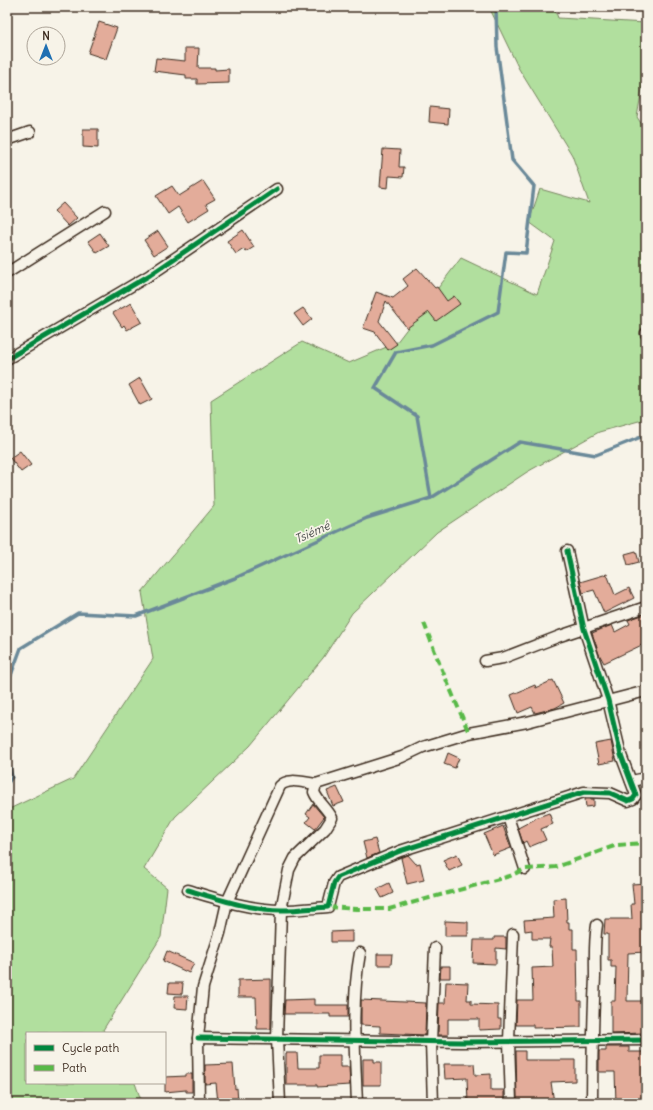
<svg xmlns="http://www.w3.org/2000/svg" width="653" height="1110" viewBox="0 0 653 1110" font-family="Delius,sans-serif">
  <rect width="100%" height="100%" fill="#f7f3e8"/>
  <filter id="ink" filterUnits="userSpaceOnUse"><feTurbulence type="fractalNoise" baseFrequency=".025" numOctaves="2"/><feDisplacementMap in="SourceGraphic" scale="8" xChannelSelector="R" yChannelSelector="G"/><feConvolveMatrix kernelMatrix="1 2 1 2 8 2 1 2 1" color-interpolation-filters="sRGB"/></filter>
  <g filter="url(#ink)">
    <!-- green -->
    <polygon fill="#b1df9e" stroke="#76845e" points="489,7 554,7 558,18 646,23 646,72 643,83 637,117 646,131 646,419 599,432 527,472 437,532 352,613 323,658 250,746 175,817 144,869 167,888 161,937 103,1030 105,1033 27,1033 27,1083 135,1083 142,1103 7,1103 7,810 73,779 153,659 142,592 214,506 211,400 302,342 349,363 396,343 461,258 537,294 555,241 529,222 540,189 589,203 572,155 519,69"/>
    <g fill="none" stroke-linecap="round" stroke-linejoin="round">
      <!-- stream -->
      <g stroke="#6b8999" stroke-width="3.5">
        <polyline points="431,498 417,416 375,388 396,352 432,345 498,312 506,252 526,253 534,186 512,160 497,47 496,7"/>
        <polyline points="7,686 21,648 78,613 136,616 235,578 367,518 431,498 520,442 596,455 646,435"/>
        <polyline points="7,754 12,777 7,784"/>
      </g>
    </g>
    <!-- building -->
    <g fill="#e3ac9a" stroke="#3b2a1e">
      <polygon points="99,22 117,28 106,59 88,53"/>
      <polygon points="185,48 199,48 198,68 215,68 215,70 229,69 229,83 197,84 197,79 186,79 186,75 154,71 156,58 185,61"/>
      <polygon points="430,107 449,109 448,124 429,122"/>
      <polygon points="83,129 98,129 98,148 83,147"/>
      <polygon points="383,149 400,150 399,167 404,167 403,177 389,176 388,188 380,187"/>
      <polygon points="203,181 215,199 206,204 209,209 188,222 178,207 168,214 156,196 172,186 179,196"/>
      <polygon points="63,203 77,218 68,226 54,211"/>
      <polygon points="243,230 254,247 246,252 244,249 236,254 227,241"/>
      <polygon points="158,231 168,246 154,255 144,240"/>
      <polygon points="100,233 109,246 97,253 88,241"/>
      <polygon points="417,268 435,288 437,287 447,301 454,296 460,304 436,321 429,312 407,328 386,301 379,321 397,344 388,350 375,332 363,328 376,292 393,298 408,286 403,279"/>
      <polygon points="131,303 142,322 127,330 124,325 122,327 113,313"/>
      <polygon points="303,308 312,319 303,326 294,314"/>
      <polygon points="140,378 152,399 140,405 129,385"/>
      <polygon points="20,451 31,465 21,472 10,458"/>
      <polygon points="636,551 639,562 628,565 625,554"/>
      <polygon points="607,574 615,595 629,588 634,598 604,613 594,590 583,593 580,582"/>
      <polygon points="645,614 646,643 604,663 599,654 592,633 612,625 615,632 630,624 628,620"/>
      <polygon points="553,680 564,703 555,708 535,713 532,707 518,713 511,695 535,685 536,688"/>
      <polygon points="611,741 615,761 599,764 595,744"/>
      <polygon points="448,753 459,758 455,768 444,764"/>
      <polygon points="337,787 344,802 333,806 327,791"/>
      <polygon points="585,799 594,799 594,806 586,807"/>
      <polygon points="313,804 324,817 315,829 306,822 310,817 306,814"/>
      <polygon points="549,813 553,824 541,829 546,840 529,847 526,841 523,843 518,828 535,819 535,818"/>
      <polygon points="503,826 511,848 493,855 484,834"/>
      <polygon points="375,839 379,853 367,858 363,842"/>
      <polygon points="457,854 462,865 449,871 443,860"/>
      <polygon points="408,855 416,864 420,863 424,880 407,884 401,858"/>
      <polygon points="389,883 393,893 382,898 377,889"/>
      <polygon points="646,883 646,896 643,896 646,952 628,953 627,1001 645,1001 644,1033 611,1034 611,1001 615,1001 616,967 611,967 611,960 608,960 608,934 604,934 605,919 632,919 631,904 634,904 632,884"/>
      <polygon points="566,898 567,922 569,922 569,929 573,929 573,949 577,949 578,1001 581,1001 581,1027 533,1028 533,1025 516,1025 517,1000 533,1000 532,968 553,967 552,947 549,947 550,939 532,939 532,930 525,931 524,920 554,918 553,899"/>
      <polygon points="445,921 468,922 468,936 445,936"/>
      <polygon points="352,931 352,942 331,942 331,932"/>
      <polygon points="494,937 506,937 506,949 496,948 496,964 473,963 474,940 494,940"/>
      <polygon points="167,951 194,963 189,973 163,961"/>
      <polygon points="377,954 392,954 391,965 377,965"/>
      <polygon points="441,966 450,966 450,978 440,978"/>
      <polygon points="271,979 271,1029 257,1029 256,997 238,997 238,980"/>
      <polygon points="446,982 468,983 467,1000 471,1000 471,1004 498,1005 498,1019 501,1019 501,1029 479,1030 479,1019 448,1019 448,1035 438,1035 439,1003 445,1003"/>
      <polygon points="169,983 183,983 182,994 168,993"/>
      <polygon points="175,996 188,996 187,1009 174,1008"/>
      <polygon points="314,999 314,1005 348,1005 348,1017 330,1017 330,1014 284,1014 285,1000"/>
      <polygon points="361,1000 426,1003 425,1035 380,1033 380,1026 361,1025"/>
      <polygon points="606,1047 629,1047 629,1052 646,1052 646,1099 644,1099 644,1103 616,1103 615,1072 599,1072 599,1051 606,1051"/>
      <polygon points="516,1051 525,1051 525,1060 575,1060 575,1081 551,1082 554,1103 517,1103"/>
      <polygon points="286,1053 297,1053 298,1068 319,1068 319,1055 340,1055 340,1067 349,1067 350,1085 317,1087 317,1085 286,1085"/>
      <polygon points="363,1059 374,1059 374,1062 381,1062 381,1085 363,1085"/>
      <polygon points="233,1064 235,1089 237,1088 238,1102 218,1103 216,1083 205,1084 205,1065"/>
      <polygon points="444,1064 474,1064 475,1075 491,1074 491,1090 504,1090 504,1103 468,1103 467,1078 445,1079"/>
      <polygon points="186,1074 192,1074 192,1092 186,1092 186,1090 165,1092 165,1077 186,1076"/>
    </g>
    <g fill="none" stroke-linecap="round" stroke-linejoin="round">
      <defs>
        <g id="street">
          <polyline points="7,140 30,132"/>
          <polyline points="7,273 105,211"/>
          <polyline points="646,333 646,334"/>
          <polyline points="7,359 150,275 277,189"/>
          <polyline points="485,661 503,658 560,636 646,607"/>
          <polyline points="631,781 646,778"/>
          <polyline points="508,817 525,869"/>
          <path d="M188 890C218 899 250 910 281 910 297 910 313 908 328 907L334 883 338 877 400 851 584 792 610 793 628 801 633 799 636 795 621 755 608 700 584 629 567 551"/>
          <polyline points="198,1038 461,1042 646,1040"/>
          <path d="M199 1103 198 1038 203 987 220 933 227 902 280 786C288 777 305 783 316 784"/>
          <path d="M280 1103 277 1039 281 910 289 870 295 858 325 829 332 818C327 808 318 802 314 792L316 784 402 757 423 747 469 733 527 722 646 691"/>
          <path d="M357 1103C355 1053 351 1002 360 953"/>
          <polyline points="433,1103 431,1042 435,948"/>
          <polyline points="511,1103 509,1041 513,934"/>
          <path d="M592 1103C592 1061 593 1019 595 977 595 960 594 942 597 925"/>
        </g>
      </defs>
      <!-- street casing -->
      <use href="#street" stroke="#3b2a1e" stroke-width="13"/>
      <!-- street -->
      <use href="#street" stroke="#f7f3e8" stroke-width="10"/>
      <!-- quiet -->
      <g stroke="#58b947" stroke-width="4" stroke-dasharray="8 4" stroke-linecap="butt">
        <polyline points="424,623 440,665 469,733"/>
        <polyline points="328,907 357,909 389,909 510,876 525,869 556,867 617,845 646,843"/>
      </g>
      <defs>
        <g id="cycleway">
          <polyline points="7,359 150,275 277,189"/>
          <path d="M188 890C218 899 250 910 281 910 297 910 313 908 328 907L334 883 338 877 400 851 584 792 610 793 628 801 633 799 636 795 621 755 608 700 584 629 567 551"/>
          <polyline points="198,1038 461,1042 646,1040"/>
        </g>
      </defs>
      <!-- cycleway casing -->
      <use href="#cycleway" stroke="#f7f3e8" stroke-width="8"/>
      <!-- cycleway -->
      <use href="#cycleway" stroke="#00873e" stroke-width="5"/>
    </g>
  </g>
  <g text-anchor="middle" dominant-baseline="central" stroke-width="3.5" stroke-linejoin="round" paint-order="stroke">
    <!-- water labels -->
    <g font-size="12" font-style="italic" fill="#4f5251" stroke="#f7f3e8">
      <text transform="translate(312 532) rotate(-24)">Tsiémé</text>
    </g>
  </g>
  <!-- margin -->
  <rect width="653" height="1110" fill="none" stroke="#f7f3e8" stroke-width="24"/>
  <rect x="12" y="12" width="629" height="1086" fill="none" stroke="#3b2a1e" stroke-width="1.5" filter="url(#ink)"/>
  <!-- legend -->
  <rect x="26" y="1032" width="140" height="52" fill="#f7f3e8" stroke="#aca397"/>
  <rect x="34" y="1045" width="20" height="6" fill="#00873e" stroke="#aca397"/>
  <text x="62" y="1052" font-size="12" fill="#3b2a1e">Cycle path</text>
  <rect x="34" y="1065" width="20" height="6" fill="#58b947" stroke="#aca397"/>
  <text x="62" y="1072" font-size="12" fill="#3b2a1e">Path</text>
  <!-- north arrow -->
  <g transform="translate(46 46)"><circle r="19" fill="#f7f3e8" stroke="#aca397"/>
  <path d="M0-3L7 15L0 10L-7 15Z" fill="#1f6fb2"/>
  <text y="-6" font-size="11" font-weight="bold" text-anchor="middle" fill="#3b2a1e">N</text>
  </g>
</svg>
